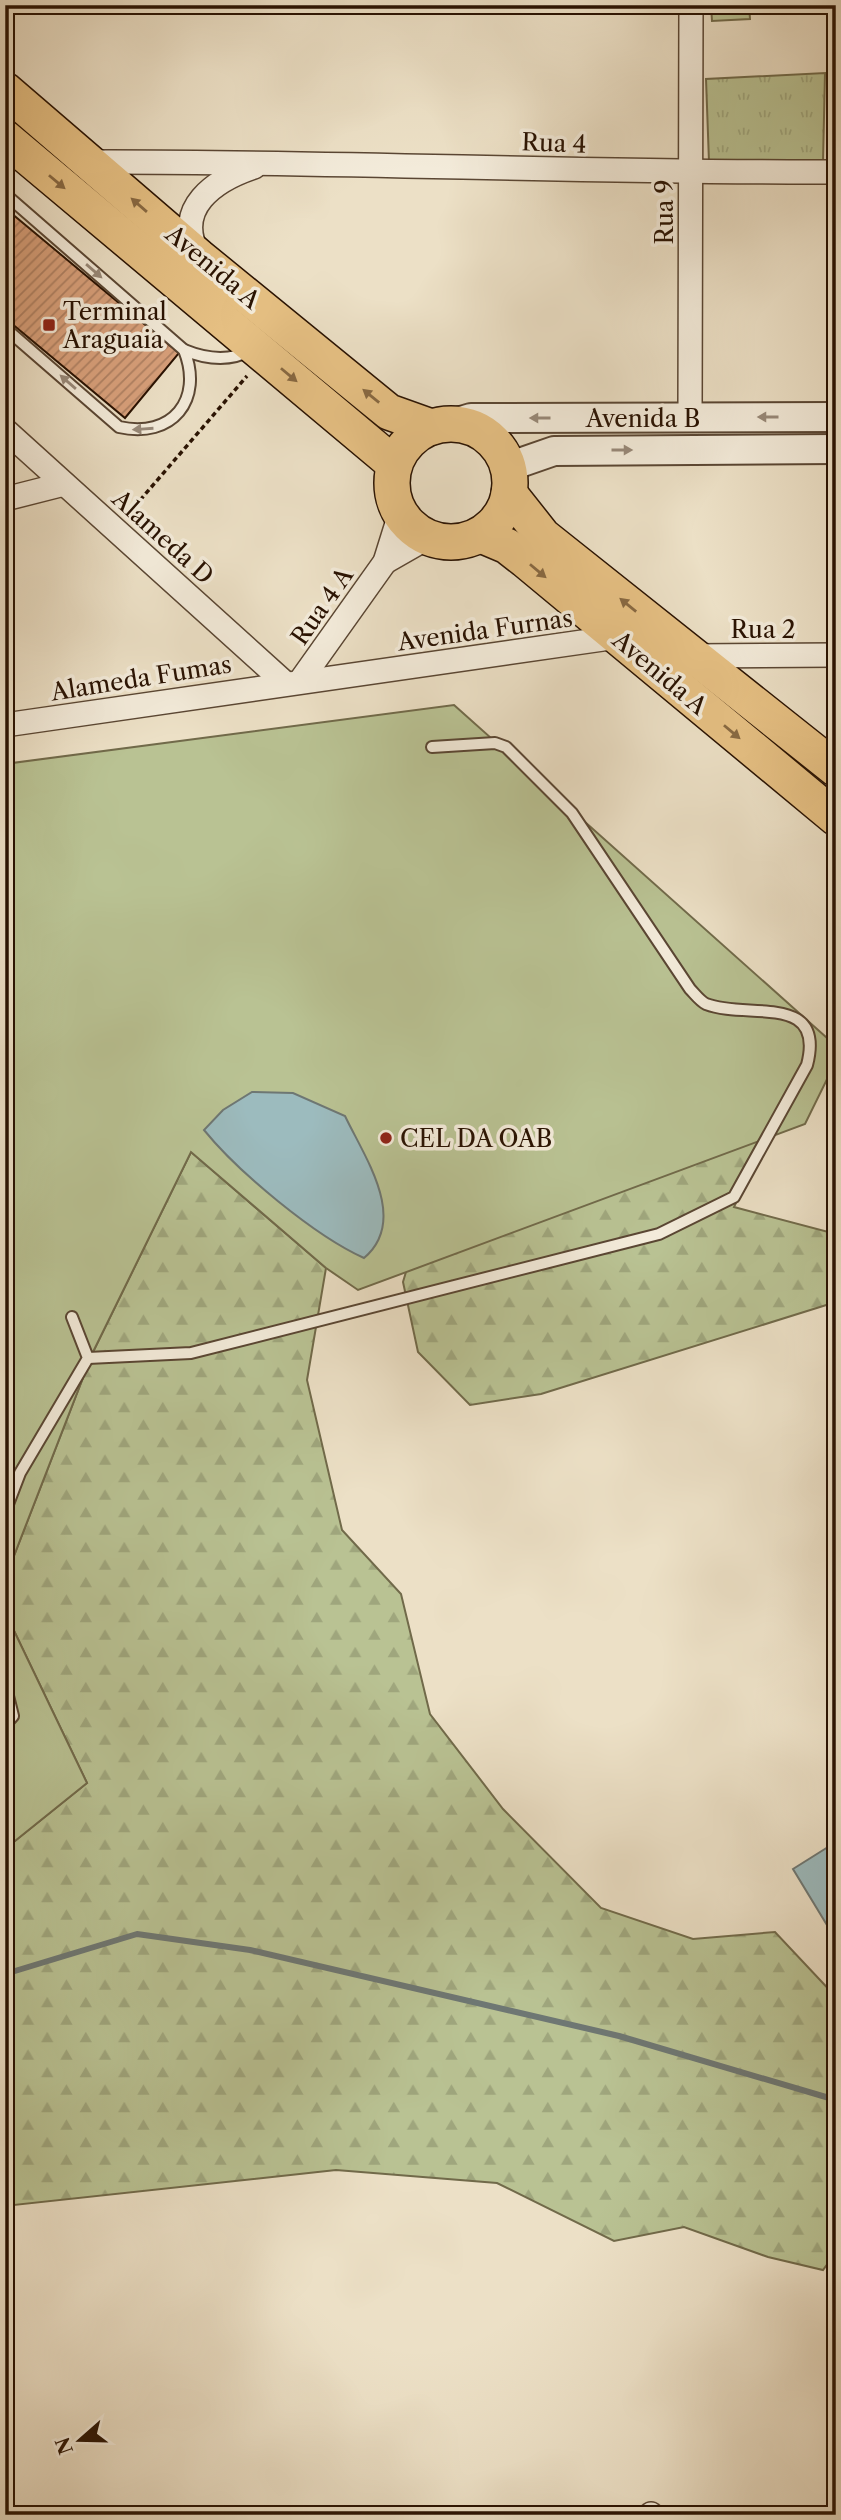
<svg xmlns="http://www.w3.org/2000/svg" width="841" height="2520" viewBox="0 0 841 2520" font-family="'Libre Caslon Text',serif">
  <defs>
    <pattern id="grass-tufts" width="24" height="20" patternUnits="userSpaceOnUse" patternTransform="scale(1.75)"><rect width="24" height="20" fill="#b9c293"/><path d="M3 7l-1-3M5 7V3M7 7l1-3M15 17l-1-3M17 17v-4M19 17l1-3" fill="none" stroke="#9fa67d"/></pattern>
    <pattern id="forest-firs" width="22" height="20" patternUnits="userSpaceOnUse" patternTransform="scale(1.75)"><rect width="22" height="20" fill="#b9c293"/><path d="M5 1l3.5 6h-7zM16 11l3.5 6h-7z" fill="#9fa67d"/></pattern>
    <pattern id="building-hatch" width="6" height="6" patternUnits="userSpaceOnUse" patternTransform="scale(1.75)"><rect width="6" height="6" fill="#d8a07b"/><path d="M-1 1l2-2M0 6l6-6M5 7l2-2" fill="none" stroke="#af8163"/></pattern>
  </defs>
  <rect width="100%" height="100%" fill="#ece0c6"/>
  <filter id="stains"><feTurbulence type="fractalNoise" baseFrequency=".00286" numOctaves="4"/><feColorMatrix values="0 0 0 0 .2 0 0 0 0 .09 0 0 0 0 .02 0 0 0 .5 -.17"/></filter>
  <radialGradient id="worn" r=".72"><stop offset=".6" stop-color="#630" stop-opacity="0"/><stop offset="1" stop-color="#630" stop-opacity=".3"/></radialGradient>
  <!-- grass -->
  <g fill="url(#grass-tufts)" stroke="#716a4a" stroke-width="2">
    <polygon points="711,5 749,5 750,19 712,21"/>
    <polygon points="825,73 823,162 709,162 706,79"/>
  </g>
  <!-- forest -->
  <g fill="url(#forest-firs)" stroke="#716a4a" stroke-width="2">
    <polygon points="458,1095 781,1106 734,1207 836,1234 836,1302 541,1394 470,1405 418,1352 403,1282"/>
    <polygon points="191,1152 326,1268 307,1380 342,1530 401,1594 430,1714 503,1809 601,1908 693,1939 775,1932 836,1997 836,2252 823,2270 768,2257 684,2227 614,2241 497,2183 336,2170 5,2206 5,1849 87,1783 5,1612 5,1579 93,1352"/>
  </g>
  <!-- pitch -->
  <g fill="#b9c293" stroke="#716a4a" stroke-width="2">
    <polygon points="454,705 836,1046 836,1061 805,1124 358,1290 326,1268 191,1152 93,1352 5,1579 5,764"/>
    <polygon points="5,1612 87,1783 5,1849"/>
  </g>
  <!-- water -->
  <g fill="#9cbbbe" stroke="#6e7773" stroke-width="2">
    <path d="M252 1092 293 1093 345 1116C365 1158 409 1220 364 1258 315 1236 238 1172 204 1130L223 1110Z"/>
    <polygon points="836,1842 836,1940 793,1869"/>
  </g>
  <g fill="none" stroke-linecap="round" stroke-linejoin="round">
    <!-- stream -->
    <polyline stroke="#6e7773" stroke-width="6" points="5,1974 137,1934 250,1950 619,2036 836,2100"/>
  </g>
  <!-- building -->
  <polygon fill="url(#building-hatch)" stroke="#291202" stroke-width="2" points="5,208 179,353 125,418 5,318"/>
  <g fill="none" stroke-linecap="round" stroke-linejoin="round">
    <defs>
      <g id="service">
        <path d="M5 194 184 350C204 400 172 439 119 427L5 328"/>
        <path d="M184 350C206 359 230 362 251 350"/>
        <path d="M88 1358 191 1353 659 1234 734 1197 807 1065C826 992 747 1020 706 1004 700 1001 695 994 690 989L572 813 506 747 495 743 432 747"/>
        <polyline points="5,1512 20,1473 88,1358 72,1317"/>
        <polyline points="5,1684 13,1716 5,1725"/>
      </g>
      <g id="minor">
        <path d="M89 162C338 161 587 173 836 172"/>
        <path d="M198 254C173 208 215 180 254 167"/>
        <polyline points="690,418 691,5"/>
        <polyline points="5,430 285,683"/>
        <polyline points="5,499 64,484"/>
        <polyline points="385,562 427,538"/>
        <polyline points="692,656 836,655"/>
        <polyline points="301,680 385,562 400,514"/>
        <polyline points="5,725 617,637 625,639"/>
        <polyline points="651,2515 651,2514"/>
      </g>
      <g id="tertiary">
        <polyline points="451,424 471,418 836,417"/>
        <polyline points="508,467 554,451 836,449"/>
      </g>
      <g id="primary">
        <polyline points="5,90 199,257 389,412 431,427"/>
        <polyline points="5,138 394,464"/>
        <circle cx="451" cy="483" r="59"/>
        <polyline points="509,493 543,536 836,769"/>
        <polyline points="481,535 507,546 525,560 836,818"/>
      </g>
    </defs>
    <!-- service casing -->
    <use href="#service" stroke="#5a4633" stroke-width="14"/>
    <!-- minor casing -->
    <use href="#minor" stroke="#5a4633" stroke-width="26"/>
    <!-- tertiary casing -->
    <use href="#tertiary" stroke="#5a4633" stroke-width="32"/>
    <!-- primary casing -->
    <use href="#primary" stroke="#291202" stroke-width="38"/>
    <!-- path -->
    <g stroke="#291202" stroke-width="3.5" stroke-dasharray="5 3.5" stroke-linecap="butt">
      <polyline points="129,513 247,376"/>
      <polyline points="671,2514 686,2515"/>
    </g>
    <!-- service -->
    <use href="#service" stroke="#f3ebda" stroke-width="10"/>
    <!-- minor -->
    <use href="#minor" stroke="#f3ebda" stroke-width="23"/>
    <!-- tertiary -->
    <use href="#tertiary" stroke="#f3ebda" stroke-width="28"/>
    <!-- primary -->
    <use href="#primary" stroke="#e6c083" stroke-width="35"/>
  </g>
  <!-- one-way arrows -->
  <defs><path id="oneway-solid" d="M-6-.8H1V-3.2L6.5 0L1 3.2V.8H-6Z" transform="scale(1.75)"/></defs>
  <g fill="#886942">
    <use href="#oneway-solid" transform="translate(57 182) rotate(40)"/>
    <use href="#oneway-solid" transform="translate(139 205) rotate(-139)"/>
    <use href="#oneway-solid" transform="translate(289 375) rotate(40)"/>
    <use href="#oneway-solid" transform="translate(371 396) rotate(-141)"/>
    <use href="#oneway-solid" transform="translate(538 571) rotate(40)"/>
    <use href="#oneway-solid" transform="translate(628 605) rotate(-141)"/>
    <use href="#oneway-solid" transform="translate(732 732) rotate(40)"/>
  </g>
  <g fill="#988979">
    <use href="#oneway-solid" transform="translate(94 271) rotate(41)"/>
    <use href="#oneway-solid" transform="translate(68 382) rotate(-139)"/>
    <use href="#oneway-solid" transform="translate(768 417) rotate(180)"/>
    <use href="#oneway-solid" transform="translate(540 418) rotate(180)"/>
    <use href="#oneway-solid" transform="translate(143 429) rotate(176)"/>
    <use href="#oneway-solid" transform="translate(622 450)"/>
  </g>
  <!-- markers -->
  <g fill="#8f2418" stroke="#f3ebda" stroke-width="2.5">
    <rect x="42" y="318" width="14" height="14" rx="3.5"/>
    <circle cx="386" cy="1138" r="7"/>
  </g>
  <g text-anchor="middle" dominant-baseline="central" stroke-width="7" stroke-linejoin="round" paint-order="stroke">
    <!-- street labels -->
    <g font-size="24" fill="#291202" stroke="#f3ebda">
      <text transform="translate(554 143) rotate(2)">Rua 4</text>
      <text transform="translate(664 212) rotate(-90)">Rua 9</text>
      <text transform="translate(213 267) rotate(40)">Avenida A</text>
      <text x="643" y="418">Avenida B</text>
      <text transform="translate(163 537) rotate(42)">Alameda D</text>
      <text transform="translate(322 606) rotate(-55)">Rua 4 A</text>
      <text x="763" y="629">Rua 2</text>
      <text transform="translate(485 630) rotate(-8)">Avenida Furnas</text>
      <text transform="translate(660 673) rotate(40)">Avenida A</text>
      <text transform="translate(141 678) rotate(-9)">Alameda Fumas</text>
    </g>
    <!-- poi labels -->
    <g font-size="24" fill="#291202" stroke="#f3ebda" text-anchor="start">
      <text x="63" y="311">Terminal<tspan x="63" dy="28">Araguaia</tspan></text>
      <text x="400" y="1138">CEL DA OAB</text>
    </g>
  </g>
  <!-- margin -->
  <rect width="841" height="2520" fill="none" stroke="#ece0c6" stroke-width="28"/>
  <rect x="7" y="7" width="827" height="2506" fill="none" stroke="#291202" stroke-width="3.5"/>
  <rect x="14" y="14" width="813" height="2492" fill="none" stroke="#291202" stroke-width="2"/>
  <!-- north arrow -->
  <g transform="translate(80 2440) rotate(250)" stroke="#f3ebda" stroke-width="5" paint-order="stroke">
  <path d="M0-5L12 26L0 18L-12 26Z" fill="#291202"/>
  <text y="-10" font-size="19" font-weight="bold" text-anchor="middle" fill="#291202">N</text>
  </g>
  <rect width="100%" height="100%" filter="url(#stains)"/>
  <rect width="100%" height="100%" fill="url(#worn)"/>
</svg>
